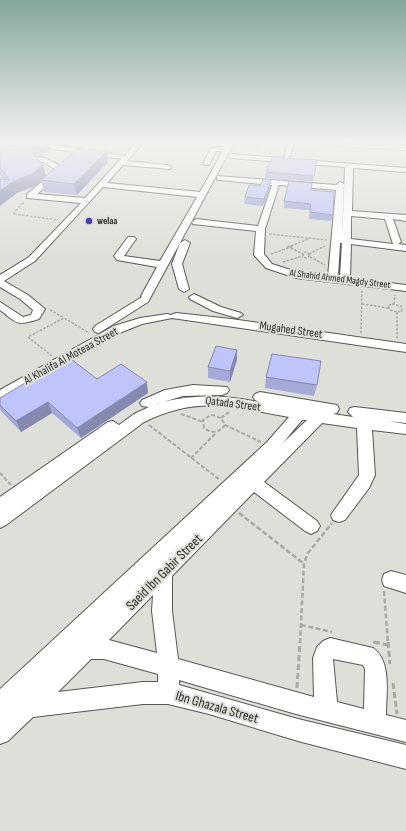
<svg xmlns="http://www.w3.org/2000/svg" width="406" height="831" viewBox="0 0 406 831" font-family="'Sofia Sans Condensed',sans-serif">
  <rect width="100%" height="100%" fill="#dfdfda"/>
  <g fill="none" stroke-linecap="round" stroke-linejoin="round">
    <defs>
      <g id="minor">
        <path d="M25 143H40L125 156 136 143H143L127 161 167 165 171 167 170 169 123 165 107 183 200 192 223 151H216L209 165H205L203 164 211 148 225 147 228 143H234L148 302 99 333 95 332 93 329 95 326 142 297 141 296 157 267 117 260 114 256 128 237H134L136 239 124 256 160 261 197 197 103 187 35 261 4 281 28 295 45 309 39 319C16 326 18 324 0 310V302L23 317 31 315 33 310 20 299 0 287V275L29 257 81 203 27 198V194L56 170 43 162 0 158V154L45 158 63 167V173L37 194 85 198 121 159 28 145Z"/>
        <path d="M288 143H294L289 159 406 168V172L353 168 352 211 406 215V221L393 219 401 242 398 244 406 245V251L351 244 350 278 406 285V291L296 278 266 268 254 255 256 231 193 224 192 222 196 219 258 226 272 185 220 180H217V176L336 185 340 182 344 184 342 238 345 167 231 158 228 156 231 154 284 158ZM279 185 336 190 328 276 297 272 272 264 264 254 265 229ZM351 216 385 219 393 244 351 239ZM340 243H342L340 277H338Z"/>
        <polygon points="322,143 406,146 406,150 325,145"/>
        <polygon points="185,240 190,243 182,264 189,289 184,292 179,289 172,264 180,243"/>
        <polygon points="194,294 221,307 241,313 243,315 237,318 213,311 190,299 189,297"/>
        <polygon points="176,313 231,319 406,344 406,352 172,318 142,324 122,332 0,401 0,390 114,326 140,318 167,314 171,315"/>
        <path d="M193 385 227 387 229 390 227 393 222 395 183 396 156 404C191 394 223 395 259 402L255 400 253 397 255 394 260 392 337 405 339 409 337 413 333 414 353 417 348 412 350 408 355 407 406 413V423L388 421 406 424V434L372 430 375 475 369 488 345 520 339 522 333 520 331 515 359 475 357 428 322 423 264 482 317 521 320 526 317 531 311 534 305 531 254 492 172 576V611L178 659 314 697 313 658 317 647 323 641 330 638 373 648C392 661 386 694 386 715L406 720V742L296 714 179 680V685L298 719 406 745V769L298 741 209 714 168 704H143L33 717 8 741 0 744V689L267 442 289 417C232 407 199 395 144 422L6 525 0 528V497L108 422 113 421 119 425 134 414 149 407 142 406 140 403 142 400 165 390ZM302 420H307L283 443ZM153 595 152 611 157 653 109 640ZM91 659H104L158 674V682H143L58 692ZM333 659 363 665 365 669 364 709 337 702Z"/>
        <polygon points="391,571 406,575 406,593 384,586 382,580 384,574"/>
      </g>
    </defs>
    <!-- minor casing -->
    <use href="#minor" stroke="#575853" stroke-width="2"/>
    <!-- path-far4 -->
    <polyline stroke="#a8a8a4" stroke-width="1" stroke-dasharray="2 1" stroke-linecap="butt" points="22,204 24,201"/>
    <!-- path-far3 -->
    <g stroke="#a8a8a4" stroke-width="1.5" stroke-dasharray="2.5 1.5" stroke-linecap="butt">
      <polyline points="23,203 13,214 58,220"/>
      <polyline points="269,234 327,240"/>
      <polygon points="288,246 292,247 288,248"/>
      <polyline points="291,246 310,238"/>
      <polyline points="291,248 303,254"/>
      <circle cx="306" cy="255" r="3"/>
      <polyline points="271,254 288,248"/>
      <polyline points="309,254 325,246"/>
      <polyline points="310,257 325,265"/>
      <polyline points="283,262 303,256"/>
      <polyline points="362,304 388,308"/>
      <polygon points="392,304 401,306 402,311 397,312 390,310 388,306"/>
      <polyline points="394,304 395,295"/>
      <polyline points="50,310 63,317"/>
      <polyline points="397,312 397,339"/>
      <polyline points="361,333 362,291"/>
      <polyline points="52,356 28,337 64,318 89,333"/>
    </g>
    <!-- path-far2 -->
    <g stroke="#a8a8a4" stroke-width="2" stroke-dasharray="4 2" stroke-linecap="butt">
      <polyline points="181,414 203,422"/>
      <path d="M211 415C218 416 222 418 225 425 219 433 212 434 204 428L203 420Z"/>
      <polyline points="221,418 229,412"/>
      <polyline points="149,425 220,480"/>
      <polyline points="225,425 261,442"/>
      <polyline points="191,458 216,433"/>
      <polyline points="0,473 11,485"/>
    </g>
    <!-- path-far1 -->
    <g stroke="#a8a8a4" stroke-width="2.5" stroke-dasharray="5 2.5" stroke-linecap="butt">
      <polyline points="239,513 303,563"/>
      <polyline points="384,591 388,643"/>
      <polyline points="301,625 332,632"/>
      <polyline points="373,642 379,643"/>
      <polyline points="300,643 304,563 308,553 332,523"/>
    </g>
    <!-- path -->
    <g stroke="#a8a8a4" stroke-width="3" stroke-dasharray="6 3" stroke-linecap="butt">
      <polyline points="374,642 388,645"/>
      <polyline points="388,642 390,664"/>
      <polyline points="393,683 397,714"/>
      <polyline points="297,688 300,642"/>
    </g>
    <!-- minor -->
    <use href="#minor" fill="#fff" fill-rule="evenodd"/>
  </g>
  <!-- wall -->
  <g fill="#a4a9d7">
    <polygon points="48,143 49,150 41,156 34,156 46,176 108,162 77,195 44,192 41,181 35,186 17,193 4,180 0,175 0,149 2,149 0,144"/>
    <polygon points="244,143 262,143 260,147 244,146"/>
    <polygon points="317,160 313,182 265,178 266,172"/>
    <polygon points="271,180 270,186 263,206 244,204 245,197"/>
    <polygon points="311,190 333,215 331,221 309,219 310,210 284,208 284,201"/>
    <polygon points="237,360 230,382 208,378 208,367"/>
    <polygon points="45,373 97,379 148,393 81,438 52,413 21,432 1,411 0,409 0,398"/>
    <polygon points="266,377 317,385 314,396 265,388"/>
  </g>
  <!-- shaded-wall -->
  <g fill="#8689af">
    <polygon points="45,143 48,143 49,150 41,156 39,148"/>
    <polygon points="107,151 108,162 77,195 74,184"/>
    <polygon points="43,165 46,176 35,186 17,193 0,206 0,191 14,181"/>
    <polygon points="271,180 270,186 263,206 264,199"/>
    <polygon points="237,350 237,360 230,382 230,371"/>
    <polygon points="147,382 148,393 81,438 77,428"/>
    <polygon points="48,402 52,413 21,432 16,421"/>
  </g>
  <!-- building -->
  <g fill="#bfc4fa" stroke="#8689af">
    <polygon points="3,143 45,143 39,148 0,144"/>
    <polygon points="0,149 30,151 43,165 32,174 14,181 0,191 0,179 10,180 0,168"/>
    <polygon points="77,149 107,151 74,184 41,180"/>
    <polygon points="272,157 317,160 314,176 266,172"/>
    <polygon points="263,179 271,180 264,199 245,197 249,185 260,186"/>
    <polygon points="289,181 312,183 311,190 334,192 333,215 310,212 311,204 284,201"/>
    <polygon points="216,346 237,350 230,371 208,367"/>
    <polygon points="272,354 321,361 317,385 266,377"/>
    <polygon points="71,359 97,379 121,364 147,382 77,428 48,402 16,421 0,405 0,398 43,372 45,373"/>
  </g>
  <!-- sky -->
  <linearGradient id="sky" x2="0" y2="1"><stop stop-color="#85a79a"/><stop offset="0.55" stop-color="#f1f1ee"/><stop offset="1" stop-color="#f1f1ee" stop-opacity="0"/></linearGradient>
  <rect width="406" height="259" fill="url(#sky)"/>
  <!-- markers -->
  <circle fill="#4a3fb5" stroke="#dfdfda" stroke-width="1.5" cx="89" cy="221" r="4"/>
  <g text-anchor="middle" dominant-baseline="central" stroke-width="4" stroke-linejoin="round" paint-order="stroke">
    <!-- far-poi labels -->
    <g font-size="10" font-weight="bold" fill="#2c2c2a" stroke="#dfdfda" text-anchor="start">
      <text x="97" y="221">welaa</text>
    </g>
    <!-- far-street labels -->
    <g font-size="10" fill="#2c2c2a" stroke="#dfdfda">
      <text transform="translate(340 279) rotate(7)">Al Shahid Ahmed Magdy Street</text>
    </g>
    <!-- street labels -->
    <g font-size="12" fill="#2c2c2a" stroke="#dfdfda">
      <text transform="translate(291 330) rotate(8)">Mugahed Street</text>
      <text transform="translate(71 356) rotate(-29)">Al Khalifa Al Moteaa Street</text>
      <text transform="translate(233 404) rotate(7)">Qatada Street</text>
    </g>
    <!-- near-street labels -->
    <g font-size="14" fill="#2c2c2a" stroke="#dfdfda">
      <text transform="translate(164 572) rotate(-45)">Saeid Ibn Gabir Street</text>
      <text transform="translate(217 707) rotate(16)">Ibn Ghazala Street</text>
    </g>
  </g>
</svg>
